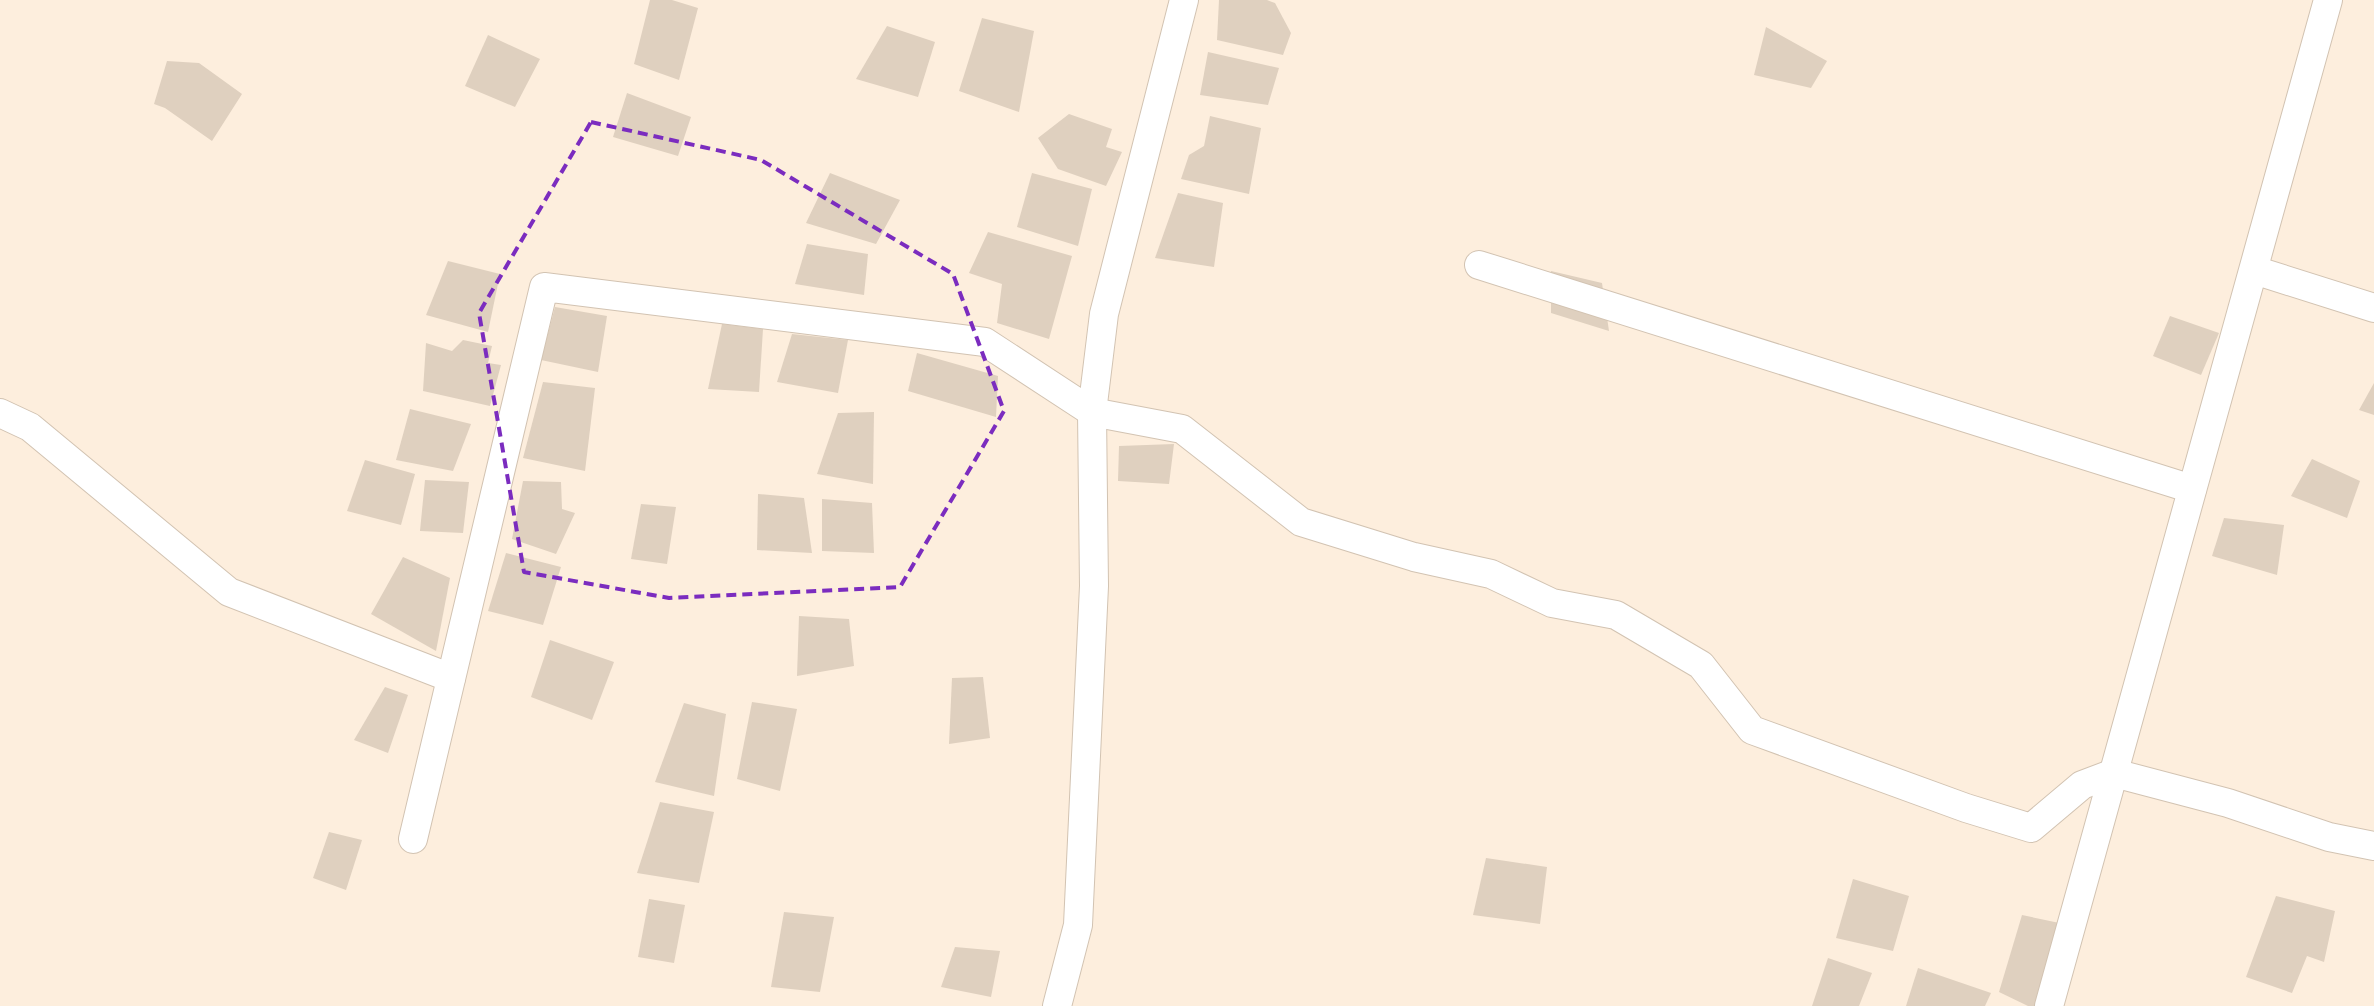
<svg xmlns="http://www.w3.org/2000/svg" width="2374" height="1006" viewBox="0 0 2374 1006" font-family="Cabin,sans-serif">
  <rect width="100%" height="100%" fill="#fdeedd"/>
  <!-- building -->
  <g fill="#dfd0bf">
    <polygon points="650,0 672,0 698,8 679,80 634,64"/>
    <polygon points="1219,0 1267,0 1275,3 1291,33 1283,55 1217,40"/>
    <polygon points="982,18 1034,31 1019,112 959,91"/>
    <polygon points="887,26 935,42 918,97 856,79"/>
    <polygon points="1766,27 1827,61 1811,88 1754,75"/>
    <polygon points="488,35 540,59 515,107 465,86"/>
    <polygon points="1208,52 1279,68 1268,105 1200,95"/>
    <polygon points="167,61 199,63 242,94 212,141 165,108 154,104"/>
    <polygon points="627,93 691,117 678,156 613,137"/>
    <polygon points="1069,114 1112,129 1106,147 1122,152 1106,186 1058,169 1038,138"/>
    <polygon points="1210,116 1261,128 1249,194 1181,179 1189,155 1204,146"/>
    <polygon points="830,173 900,200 876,244 806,223"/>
    <polygon points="1032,173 1092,189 1078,246 1017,227"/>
    <polygon points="1178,193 1223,203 1214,267 1155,258"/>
    <polygon points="988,232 1072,256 1049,339 997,323 1002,284 969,273"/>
    <polygon points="807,244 868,254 864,295 795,284"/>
    <polygon points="448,261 500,274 488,332 426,315"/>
    <polygon points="1551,271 1602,283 1609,331 1551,313"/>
    <polygon points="555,307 607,316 598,372 541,360"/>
    <polygon points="2170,316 2219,333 2201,375 2153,356"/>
    <polygon points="722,324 763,329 759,392 708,389"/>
    <polygon points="792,334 848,340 838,393 777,382"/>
    <polygon points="463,340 492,346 488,363 501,365 490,406 423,391 426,343 452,351"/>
    <polygon points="917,353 998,376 996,417 908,391"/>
    <polygon points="543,382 595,388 585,471 523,458"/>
    <polygon points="2374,383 2374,415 2359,410"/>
    <polygon points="410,409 471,424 453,471 396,460"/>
    <polygon points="874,412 873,484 817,474 838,413"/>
    <polygon points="1174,444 1169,484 1118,481 1119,446"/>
    <polygon points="2312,459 2360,481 2347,518 2291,496"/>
    <polygon points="365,460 415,474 401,525 347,511"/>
    <polygon points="425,480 469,482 463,533 420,531"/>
    <polygon points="523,481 561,482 562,509 575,513 556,554 512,539"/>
    <polygon points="758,494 804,498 812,553 757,550"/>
    <polygon points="822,499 872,503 874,553 822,551"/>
    <polygon points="641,504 676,507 667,564 631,559"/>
    <polygon points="2224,518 2284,525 2277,575 2212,556"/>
    <polygon points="506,553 561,567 543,625 488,611"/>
    <polygon points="403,557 450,578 436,651 371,614"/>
    <polygon points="799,616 849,619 854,666 797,676"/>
    <polygon points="550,640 614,662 592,720 531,697"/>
    <polygon points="983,677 990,738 949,744 952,678"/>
    <polygon points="385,687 408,695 388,753 354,740"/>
    <polygon points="752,702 797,709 780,791 737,779"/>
    <polygon points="684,703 726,714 714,796 655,782"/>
    <polygon points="660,802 714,812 699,883 637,873"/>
    <polygon points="329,832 362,840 346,890 313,878"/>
    <polygon points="1486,858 1547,867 1540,924 1473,915"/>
    <polygon points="1853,879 1909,896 1893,951 1836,938"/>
    <polygon points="2276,896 2335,911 2324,962 2307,956 2292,993 2246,977"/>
    <polygon points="649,899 685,905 674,963 638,957"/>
    <polygon points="784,912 834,917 820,992 771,987"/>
    <polygon points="2022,915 2069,925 2041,1006 2028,1006 1999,992"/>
    <polygon points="955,947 1000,951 991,997 941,987"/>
    <polygon points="1828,958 1872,973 1859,1006 1812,1006"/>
    <polygon points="1918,968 1991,993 1985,1006 1906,1006"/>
  </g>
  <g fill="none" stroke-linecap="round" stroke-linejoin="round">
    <defs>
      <g id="minor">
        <polyline points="1479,265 2192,489"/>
        <polyline points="2254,270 2374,308"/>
        <polyline points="0,413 30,427 229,592 451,678"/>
        <polyline points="413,839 544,287 985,342 1092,412 1182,429 1301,522 1414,557 1491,574 1552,603 1616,615 1701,665 1752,730 1966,808 2031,828 2082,785 2114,773 2228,803 2329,837 2374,846"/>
        <polyline points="1057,1006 1078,925 1094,586 1092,412 1104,314 1184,0"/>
        <polyline points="2049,1006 2328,0"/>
      </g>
    </defs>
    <!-- minor casing -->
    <use href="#minor" stroke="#d2c3b2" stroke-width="30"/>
    <!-- minor -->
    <use href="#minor" stroke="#fff" stroke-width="28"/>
  </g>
  <!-- marked area -->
  <path fill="none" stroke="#7b2cbf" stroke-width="4" stroke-dasharray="10 6" stroke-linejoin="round" d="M591 122 761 160 953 274 1004 411 900 587 669 598 524 572 479 313Z"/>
</svg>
